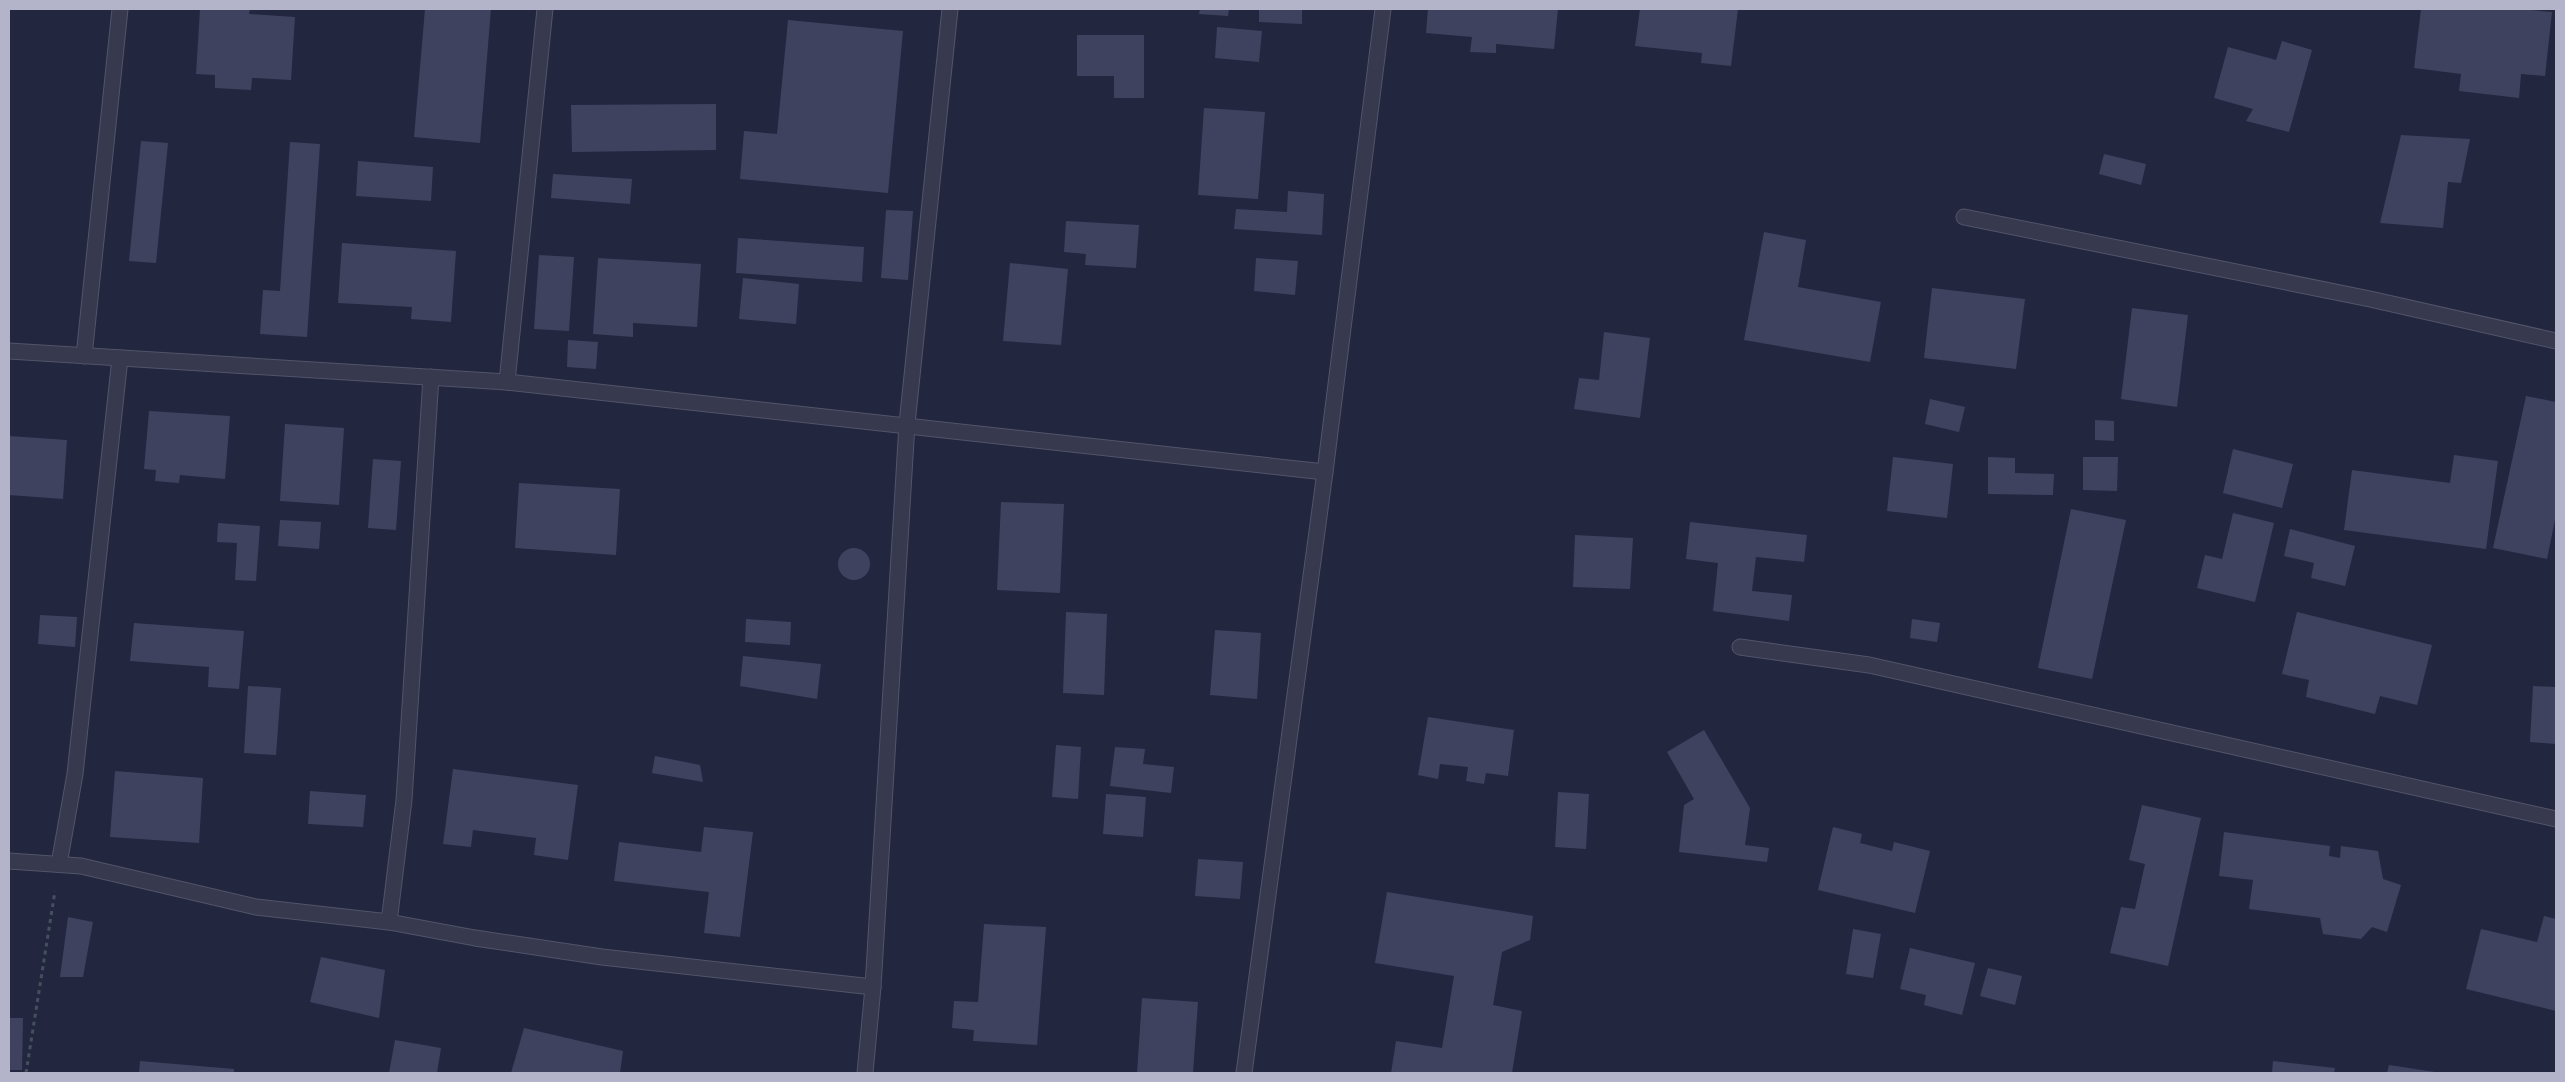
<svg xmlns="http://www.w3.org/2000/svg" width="2565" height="1082" viewBox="0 0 2565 1082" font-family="'Fira Sans Condensed',sans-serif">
  <rect width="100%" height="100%" fill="#23263f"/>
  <!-- building -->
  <g fill="#3f425f">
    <polygon points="200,9 250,9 249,14 295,17 291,80 252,78 251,90 215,88 215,75 196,74"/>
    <polygon points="425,9 491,9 480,143 414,137"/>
    <polygon points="1200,9 1229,9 1228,16 1199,14"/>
    <polygon points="1259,9 1302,9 1302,24 1259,22"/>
    <polygon points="1428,9 1558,9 1554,49 1496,44 1496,53 1470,52 1472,37 1426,33"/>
    <polygon points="1640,9 1738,9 1731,66 1701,63 1702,53 1635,46"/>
    <polygon points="2421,9 2520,9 2552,12 2545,76 2521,74 2519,98 2459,91 2461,74 2414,68"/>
    <polygon points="788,20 903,31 888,193 740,179 744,131 777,134"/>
    <polygon points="1217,27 1262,31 1259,62 1215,58"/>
    <polygon points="1077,35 1144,35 1144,98 1114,98 1114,76 1077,76"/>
    <polygon points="2282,41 2312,50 2289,132 2246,121 2253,109 2214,98 2228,47 2276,60"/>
    <polygon points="716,104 716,150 572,152 571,105"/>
    <polygon points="1204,108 1265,112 1258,199 1198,195"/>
    <polygon points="2401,135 2470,139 2461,183 2448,182 2443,228 2380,223"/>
    <polygon points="141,141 168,143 156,263 129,261"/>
    <polygon points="290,142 320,144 307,337 260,334 263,290 280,291"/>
    <polygon points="2104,154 2146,164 2141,185 2099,174"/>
    <polygon points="358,161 433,167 431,201 356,196"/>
    <polygon points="553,174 632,179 630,204 551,198"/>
    <polygon points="1288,191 1324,194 1322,235 1234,229 1236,209 1287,212"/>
    <polygon points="886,210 913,211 908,280 881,278"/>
    <polygon points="1066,221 1139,225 1136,268 1085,265 1086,254 1064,252"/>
    <polygon points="1764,232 1806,240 1798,287 1881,302 1870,362 1744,340"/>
    <polygon points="738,238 864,247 862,282 736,273"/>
    <polygon points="342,243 456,251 451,322 411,319 412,307 338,303"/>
    <polygon points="539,255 574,257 569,331 534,329"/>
    <polygon points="598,258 701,264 697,327 633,323 633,337 593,334"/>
    <polygon points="1256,258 1298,261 1295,295 1254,291"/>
    <polygon points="1010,263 1068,269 1061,345 1003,341"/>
    <polygon points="743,278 799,284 796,324 739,319"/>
    <polygon points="1932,288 2025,299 2016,369 1924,358"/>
    <polygon points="2132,308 2188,315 2177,407 2121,399"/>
    <polygon points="1604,332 1650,338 1640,418 1574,409 1579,378 1599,380"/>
    <polygon points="568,340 598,342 596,369 567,367"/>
    <polygon points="2526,396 2556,402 2556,515 2547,559 2493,548"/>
    <polygon points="1930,399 1965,407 1959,432 1925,424"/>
    <polygon points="149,411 230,416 225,479 180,475 179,483 155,481 156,470 144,469"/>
    <polygon points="2095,420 2114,421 2114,441 2095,440"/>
    <polygon points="285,424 344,428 339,505 280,501"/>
    <polygon points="9,436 67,440 63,499 9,495"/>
    <polygon points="2233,449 2293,464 2282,508 2223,493"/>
    <polygon points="2454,455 2498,461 2486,549 2344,530 2352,470 2450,483"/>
    <polygon points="1893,457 1953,464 1947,518 1887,511"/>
    <polygon points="1988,457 2015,458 2015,473 2054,474 2053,495 1988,494"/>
    <polygon points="2083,457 2118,457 2117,491 2083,490"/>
    <polygon points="373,459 401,461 396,530 368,528"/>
    <polygon points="519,483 620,489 616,555 515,548"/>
    <polygon points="1001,502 1064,504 1060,593 997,590"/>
    <polygon points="2071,509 2126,520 2092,679 2038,668"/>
    <polygon points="2233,513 2274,523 2255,602 2197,588 2205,555 2222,559"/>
    <polygon points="280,520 321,522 319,549 278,546"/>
    <polygon points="1690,522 1807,535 1804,562 1756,557 1752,591 1792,595 1789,621 1713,611 1718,563 1686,559"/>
    <polygon points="218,523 260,526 256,581 235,580 237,543 217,542"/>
    <polygon points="2290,529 2355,546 2345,586 2311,578 2314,563 2284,556"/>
    <polygon points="1575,535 1633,538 1630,589 1573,587"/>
    <circle cx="854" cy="564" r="16"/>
    <polygon points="1066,612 1107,614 1104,695 1063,693"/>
    <polygon points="2297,612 2432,645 2417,705 2380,696 2375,714 2306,697 2309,680 2282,674"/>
    <polygon points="40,615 77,617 75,647 38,644"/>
    <polygon points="746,619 791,622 790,645 745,642"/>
    <polygon points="1912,619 1940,623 1937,642 1910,638"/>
    <polygon points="134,623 244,631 239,689 208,687 209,667 130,661"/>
    <polygon points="1215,630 1261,633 1257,699 1210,695"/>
    <polygon points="743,656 821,664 817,699 740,686"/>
    <polygon points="248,686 281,688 276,755 244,753"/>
    <polygon points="2533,686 2556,687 2556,744 2530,742"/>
    <polygon points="1428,717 1514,730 1508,776 1486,773 1484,784 1466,781 1468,767 1440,764 1438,779 1418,775"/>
    <polygon points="1704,730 1750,808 1745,845 1769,848 1767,862 1679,852 1684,805 1694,799 1667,752"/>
    <polygon points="1056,745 1081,747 1078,799 1052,797"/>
    <polygon points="1115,747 1145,749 1143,764 1174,767 1171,793 1110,786"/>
    <polygon points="655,756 700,765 703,782 652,773"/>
    <polygon points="453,769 578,785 568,860 534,855 536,838 473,830 471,847 443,844"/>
    <polygon points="115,771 203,778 199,843 110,837"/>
    <polygon points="310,791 366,795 363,827 308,824"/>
    <polygon points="1558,792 1589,794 1586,849 1555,847"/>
    <polygon points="1106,794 1146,797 1143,837 1103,834"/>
    <polygon points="2142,805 2201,818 2168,966 2110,953 2121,907 2135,909 2145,864 2129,860"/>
    <polygon points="704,827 753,832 740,937 704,933 709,892 614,881 619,842 701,852"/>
    <polygon points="1833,827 1862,834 1860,843 1892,851 1894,842 1930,851 1915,913 1818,890"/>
    <polygon points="2224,832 2330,846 2329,856 2340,858 2341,846 2378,851 2383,879 2401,885 2387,932 2372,927 2361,939 2323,934 2320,918 2249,909 2253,880 2219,876"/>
    <polygon points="1198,859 1243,862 1240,899 1195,896"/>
    <polygon points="1387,892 1533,916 1530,940 1502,952 1493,1005 1522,1011 1512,1073 1391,1073 1396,1041 1442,1048 1454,976 1375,963"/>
    <polygon points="2544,916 2556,919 2556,1011 2466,989 2481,929 2537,942"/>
    <polygon points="68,917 93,922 83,977 60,977"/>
    <polygon points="984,924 1046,927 1037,1045 973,1041 974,1030 952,1028 954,1001 978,1002"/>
    <polygon points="1853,929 1881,934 1873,978 1846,974"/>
    <polygon points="1910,948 1975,963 1962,1015 1924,1005 1926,995 1900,989"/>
    <polygon points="321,957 385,970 379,1018 310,1002"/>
    <polygon points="1988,968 2022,976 2015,1005 1980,996"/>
    <polygon points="1142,998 1198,1002 1193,1073 1137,1073"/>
    <polygon points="9,1018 23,1018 22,1070 9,1070"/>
    <polygon points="524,1028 623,1051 620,1073 511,1073"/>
    <polygon points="395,1040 441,1048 437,1073 389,1073"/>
    <polygon points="140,1061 234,1069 234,1073 139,1073"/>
    <polygon points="2273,1061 2335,1068 2334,1073 2272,1073"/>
    <polygon points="2389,1065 2435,1072 2435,1073 2387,1073"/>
  </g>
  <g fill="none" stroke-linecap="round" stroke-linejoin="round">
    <defs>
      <g id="minor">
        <polyline points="1964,217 2370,299 2556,341"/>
        <polyline points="9,351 507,382 1325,472"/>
        <polyline points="84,356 120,9"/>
        <polyline points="507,382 545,9"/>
        <polyline points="1740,647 1869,665 2556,819"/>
        <polyline points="9,861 81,866 256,907 389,922 475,938 602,957 873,987"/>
        <polyline points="59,864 75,774 120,358"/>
        <polyline points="389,922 404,800 431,377"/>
        <polyline points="865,1073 873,987 907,424 950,9"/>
        <polyline points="1244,1073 1325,472 1383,9"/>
      </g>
    </defs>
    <!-- minor casing -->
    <use href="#minor" stroke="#52546a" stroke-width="17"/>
    <!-- path -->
    <polyline stroke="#43515d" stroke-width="3" stroke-dasharray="4 4" stroke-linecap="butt" points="26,1073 55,891"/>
    <!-- minor -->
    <use href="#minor" stroke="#37394f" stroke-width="15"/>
  </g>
  <!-- border -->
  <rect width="2565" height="1082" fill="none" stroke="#b3b4ca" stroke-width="20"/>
</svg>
